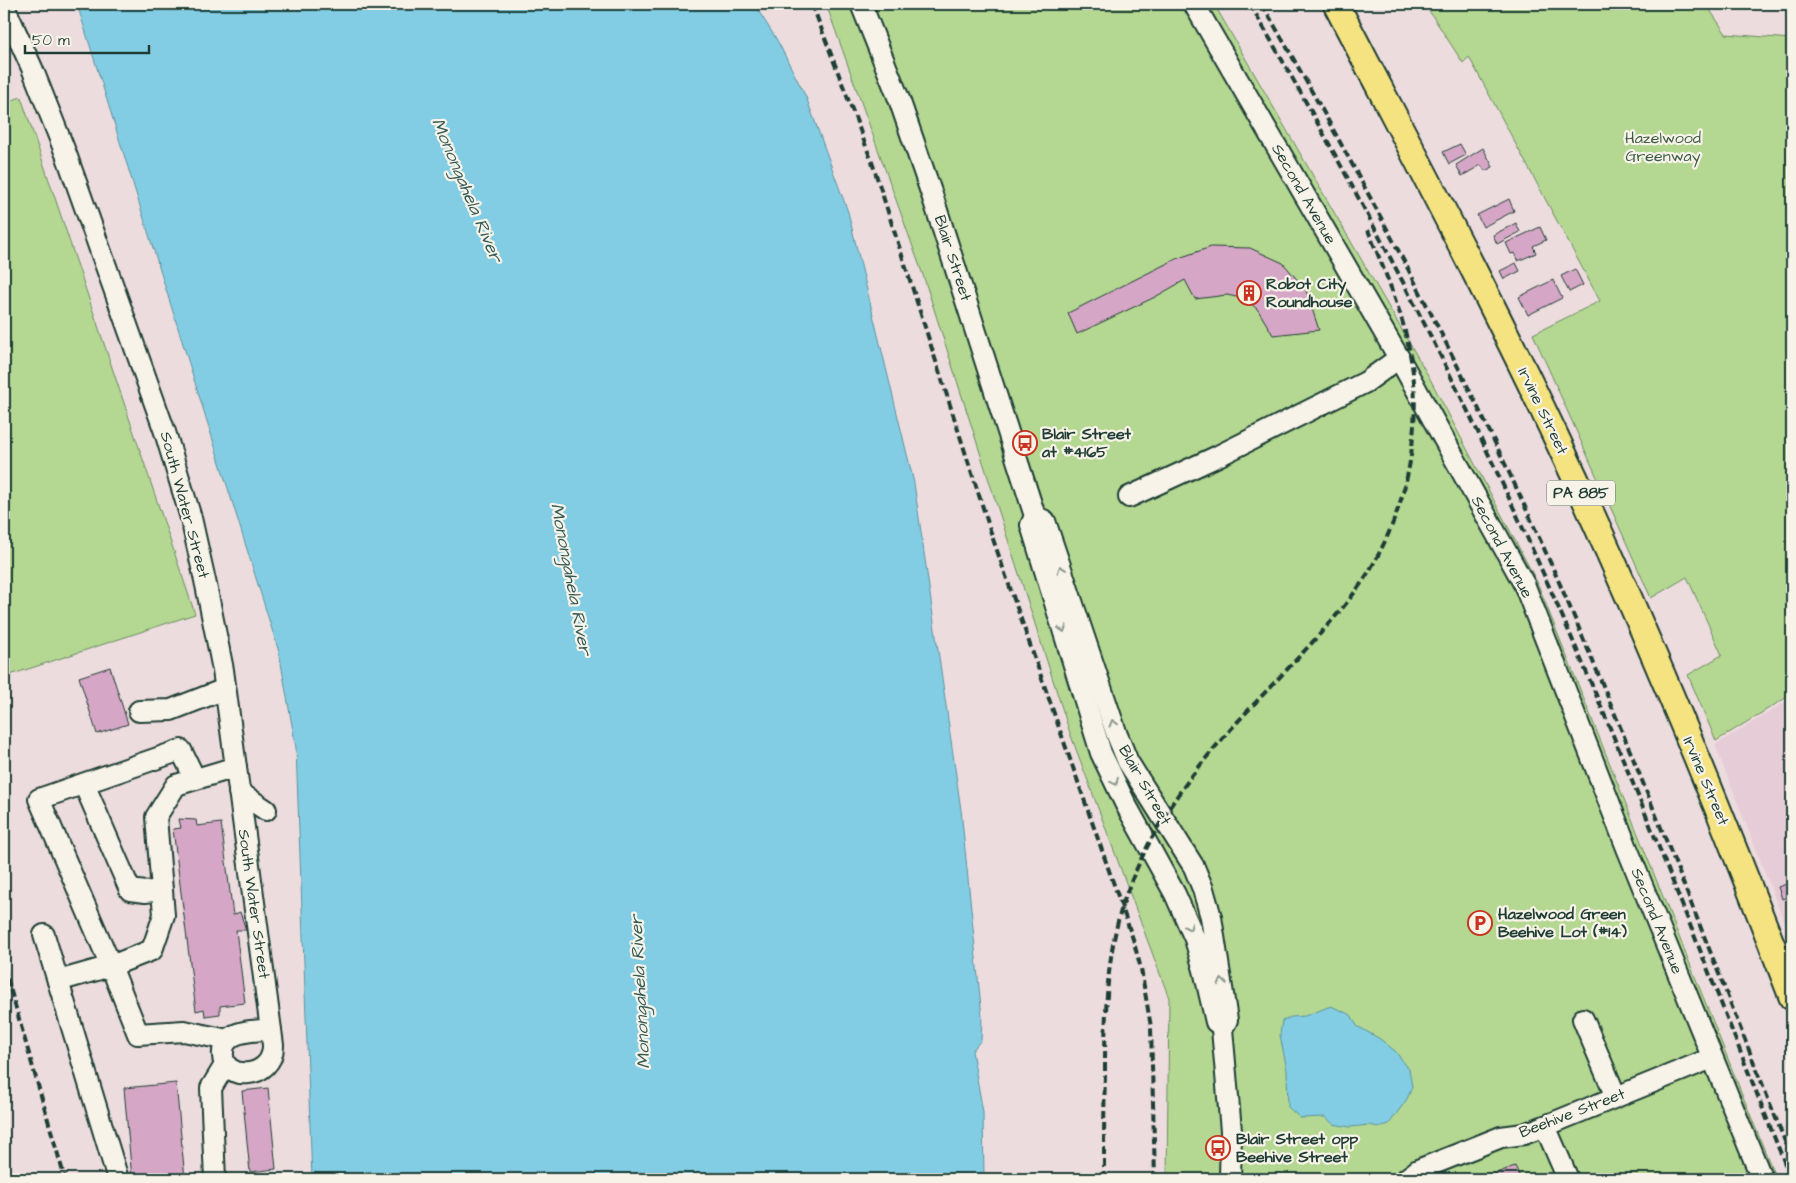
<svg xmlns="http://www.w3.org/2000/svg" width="1796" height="1183" viewBox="0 0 1796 1183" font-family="'Architects Daughter',sans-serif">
  <rect width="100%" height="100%" fill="#eddcde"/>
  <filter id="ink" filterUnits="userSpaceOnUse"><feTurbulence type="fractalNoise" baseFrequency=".02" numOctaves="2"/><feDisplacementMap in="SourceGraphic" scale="10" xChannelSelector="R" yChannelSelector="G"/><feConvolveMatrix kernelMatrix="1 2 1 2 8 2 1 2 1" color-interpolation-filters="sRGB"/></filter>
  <g filter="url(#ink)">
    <!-- built -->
    <polygon fill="#e6ccd7" points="1792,698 1792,942 1715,745"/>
    <!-- green -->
    <g fill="#b4d791" stroke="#6a8a62">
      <polygon points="826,4 1214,4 1429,377 1537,582 1776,1179 1167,1179 1169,998 1070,733 924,278"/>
      <polygon points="1430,4 1706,4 1726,34 1792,39 1792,694 1716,741 1688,675 1722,655 1687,577 1651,598 1533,334 1600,301 1469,57 1463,63 1426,6"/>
      <polygon points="21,97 195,614 4,677 4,103"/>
    </g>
    <!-- water -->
    <g fill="#83cde4" stroke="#5b939e">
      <polygon points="77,4 754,4 777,40 806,97 848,212 914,483 961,810 982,1017 981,1040 972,1051 983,1112 984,1179 312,1179 296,748 279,652"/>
      <polygon points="1331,1006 1351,1015 1357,1026 1380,1039 1395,1051 1409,1069 1412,1087 1407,1099 1389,1124 1379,1127 1369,1125 1350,1127 1333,1124 1325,1117 1300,1118 1288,1107 1287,1070 1280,1035 1282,1021 1291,1017 1305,1016"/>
    </g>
    <!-- building -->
    <g fill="#d6a6c6" stroke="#1f3d34">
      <polygon points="1460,144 1466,155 1449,164 1443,152"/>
      <polygon points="1483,148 1493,167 1485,171 1481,165 1462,176 1456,165"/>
      <polygon points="1509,199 1514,211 1483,227 1477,215"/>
      <polygon points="1516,223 1520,232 1497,244 1493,235"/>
      <polygon points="1540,227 1546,240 1533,246 1536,253 1518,261 1514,253 1511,254 1506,243"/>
      <polygon points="1211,247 1250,248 1283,263 1306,290 1319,330 1273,335 1258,310 1246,299 1227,295 1195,299 1185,280 1155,297 1077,334 1068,313 1176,259"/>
      <polygon points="1516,263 1520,271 1504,279 1500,271"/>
      <polygon points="1575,269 1583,285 1569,292 1561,276"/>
      <polygon points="1553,280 1562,298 1528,315 1519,297"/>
      <polygon points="110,667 128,724 97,734 79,677"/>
      <polygon points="179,819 196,820 197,826 221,823 233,915 240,912 246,930 236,930 245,1003 220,1006 220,1014 205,1016 204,1009 196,1011 173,829 181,828"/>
      <polygon points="1792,882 1792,895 1782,899 1778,887"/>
      <polygon points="176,1083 185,1179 132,1179 124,1088"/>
      <polygon points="268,1088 276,1169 250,1172 242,1091"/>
      <polygon points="1515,1166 1521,1179 1481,1179"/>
    </g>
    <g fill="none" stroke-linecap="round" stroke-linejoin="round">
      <defs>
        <g id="minor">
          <polyline points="861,4 899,99 932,195 1035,516 1045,521 1117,735 1128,762 1194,867 1203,889 1211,917 1227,1020 1222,1029 1231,1131 1230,1179"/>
          <polyline points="1194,4 1399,358 1524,584 1627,848 1762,1179"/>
          <path d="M4 6 32 68 66 154 165 432 191 518 206 585 223 670 273 1045C274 1081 220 1082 223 1052 223 1045 227 1039 233 1036 243 1030 259 1031 271 1029"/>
          <polyline points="1129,497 1218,456 1366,382 1399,358"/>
          <polyline points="1035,516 1031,525 1101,753 1126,805 1175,894 1195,939 1204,970 1216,1022"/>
          <polyline points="139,711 171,710 225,689"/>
          <polyline points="84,784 130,890 145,892 162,890"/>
          <polyline points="239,792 266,810"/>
          <polyline points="44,935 118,1179"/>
          <polyline points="58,981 111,966 39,799 181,750 195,779"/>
          <polyline points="1583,1019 1616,1097"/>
          <polyline points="228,1040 184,1031 138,1034 111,966 152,950 164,915 156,817 176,785 236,767"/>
          <polyline points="1545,1126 1568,1179"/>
          <polyline points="215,1179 211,1088 225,1065"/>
          <polyline points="1406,1179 1418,1170 1501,1137 1524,1134 1545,1126 1712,1058"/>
        </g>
        <path id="major" d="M1336 4C1410 147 1486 289 1555 435 1642 619 1719 807 1792 997"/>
      </defs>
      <!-- minor casing -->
      <use href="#minor" stroke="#1f3d34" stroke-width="24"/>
      <!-- major casing -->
      <use href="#major" stroke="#1f3d34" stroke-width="29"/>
      <!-- minor -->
      <use href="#minor" stroke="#f7f3e8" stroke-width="20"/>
      <!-- major -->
      <use href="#major" stroke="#f5e382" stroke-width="25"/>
      <!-- rail -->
      <g stroke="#1f3d34" stroke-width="4" stroke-dasharray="8 4" stroke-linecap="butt">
        <polyline points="812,4 872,162 994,542 1133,939 1141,969 1151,1027 1155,1179"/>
        <path d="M1250 4C1353 182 1450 365 1534 553 1627 758 1707 970 1791 1179"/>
        <path d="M1262 4C1377 203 1484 407 1575 619 1651 797 1720 978 1792 1159"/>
        <polyline points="4,967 65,1179"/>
        <path d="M1104 1179C1104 1144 1104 1109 1105 1074 1105 1007 1106 939 1133 877 1149 840 1170 803 1195 772 1225 733 1260 698 1294 662 1320 634 1347 606 1368 573 1390 537 1405 496 1411 455 1415 423 1417 391 1411 360 1404 314 1385 273 1368 230"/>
      </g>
    </g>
    <!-- one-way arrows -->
    <defs><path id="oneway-chevron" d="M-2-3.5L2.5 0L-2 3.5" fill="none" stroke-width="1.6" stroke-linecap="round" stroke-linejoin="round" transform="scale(1.25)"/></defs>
    <g stroke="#8b988e">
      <use href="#oneway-chevron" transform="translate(1061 569) rotate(-109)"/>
      <use href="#oneway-chevron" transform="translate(1063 629) rotate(73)"/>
      <use href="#oneway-chevron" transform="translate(1113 723) rotate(-107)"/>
      <use href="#oneway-chevron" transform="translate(1115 782) rotate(64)"/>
      <use href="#oneway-chevron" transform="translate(1189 927) rotate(66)"/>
      <use href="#oneway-chevron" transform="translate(1222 982) rotate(-98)"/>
    </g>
  </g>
  <!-- icons -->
  <defs>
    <symbol id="building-ring" viewBox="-11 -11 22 22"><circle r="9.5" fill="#f7f3e8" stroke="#c8321e" stroke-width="1.5"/><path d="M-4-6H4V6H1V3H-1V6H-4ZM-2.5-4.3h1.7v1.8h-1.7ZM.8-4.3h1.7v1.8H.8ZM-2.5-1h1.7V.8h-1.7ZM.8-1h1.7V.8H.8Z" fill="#c8321e"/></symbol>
    <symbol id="bus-ring" viewBox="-11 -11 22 22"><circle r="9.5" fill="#f7f3e8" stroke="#c8321e" stroke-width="1.5"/><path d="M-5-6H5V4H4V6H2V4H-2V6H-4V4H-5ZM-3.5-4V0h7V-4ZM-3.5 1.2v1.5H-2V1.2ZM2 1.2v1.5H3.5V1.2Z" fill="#c8321e"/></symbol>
    <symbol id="parking-ring" viewBox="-11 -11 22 22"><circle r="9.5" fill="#f7f3e8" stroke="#c8321e" stroke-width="1.5"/><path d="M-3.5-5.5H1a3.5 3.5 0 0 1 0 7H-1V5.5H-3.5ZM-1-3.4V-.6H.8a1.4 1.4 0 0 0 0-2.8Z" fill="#c8321e"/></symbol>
  </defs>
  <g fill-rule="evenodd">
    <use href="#building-ring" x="1235" y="279" width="28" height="28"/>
    <use href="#bus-ring" x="1011" y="429" width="28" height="28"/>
    <use href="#parking-ring" x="1466" y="909" width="28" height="28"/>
    <use href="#bus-ring" x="1204" y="1134" width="28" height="28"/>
  </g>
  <g text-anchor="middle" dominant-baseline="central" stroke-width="4.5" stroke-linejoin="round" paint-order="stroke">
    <!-- shield labels -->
    <rect fill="#f7f3e8" stroke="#60746a" stroke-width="1" x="1547" y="480.5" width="68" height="25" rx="4"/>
    <g font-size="15" font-weight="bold" fill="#1f3d34">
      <text x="1581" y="493">PA 885</text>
    </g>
    <!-- park labels -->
    <g font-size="16" fill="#3d5c47" stroke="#f7f3e8">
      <text x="1663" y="138">Hazelwood<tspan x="1663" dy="18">Greenway</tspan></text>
    </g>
    <!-- street labels -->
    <g font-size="16" fill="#1f3d34" stroke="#f7f3e8">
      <text transform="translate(1304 194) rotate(60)">Second Avenue</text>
      <text transform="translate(953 258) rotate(72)">Blair Street</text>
      <text transform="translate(1543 411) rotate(64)">Irvine Street</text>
      <text transform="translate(185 505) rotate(75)">South Water Street</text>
      <text transform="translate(1502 547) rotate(62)">Second Avenue</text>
      <text transform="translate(1706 781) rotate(67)">Irvine Street</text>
      <text transform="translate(1145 785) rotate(60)">Blair Street</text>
      <text transform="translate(254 904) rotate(82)">South Water Street</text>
      <text transform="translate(1657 921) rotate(68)">Second Avenue</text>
      <text transform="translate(1572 1113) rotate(-21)">Beehive Street</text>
    </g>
    <!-- poi labels -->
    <g font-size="16" font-weight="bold" fill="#1f3d34" stroke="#f7f3e8" text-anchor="start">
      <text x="1266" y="284">Robot City<tspan x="1266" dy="18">Roundhouse</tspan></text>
      <text x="1042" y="434">Blair Street<tspan x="1042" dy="18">at #4165</tspan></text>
      <text x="1498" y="914">Hazelwood Green<tspan x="1498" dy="18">Beehive Lot (#14)</tspan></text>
      <text x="1236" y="1139">Blair Street opp<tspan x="1236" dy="18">Beehive Street</tspan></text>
    </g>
    <!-- water labels -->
    <g font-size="18" font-style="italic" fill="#335a57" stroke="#f7f3e8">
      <text transform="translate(467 190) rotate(67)">Monongahela River</text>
      <text transform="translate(571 579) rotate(79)">Monongahela River</text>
      <text transform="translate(640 992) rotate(-93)">Monongahela River</text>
    </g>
  </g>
  <!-- margin -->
  <rect width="1796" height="1183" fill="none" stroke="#f7f3e8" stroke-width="20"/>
  <rect x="10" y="10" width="1776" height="1163" fill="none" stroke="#1f3d34" stroke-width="2" filter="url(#ink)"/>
  <!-- scale -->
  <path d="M25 45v8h124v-8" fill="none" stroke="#1f3d34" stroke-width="2.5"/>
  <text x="32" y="45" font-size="15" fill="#1f3d34" stroke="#f7f3e8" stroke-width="4" paint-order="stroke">50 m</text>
</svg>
